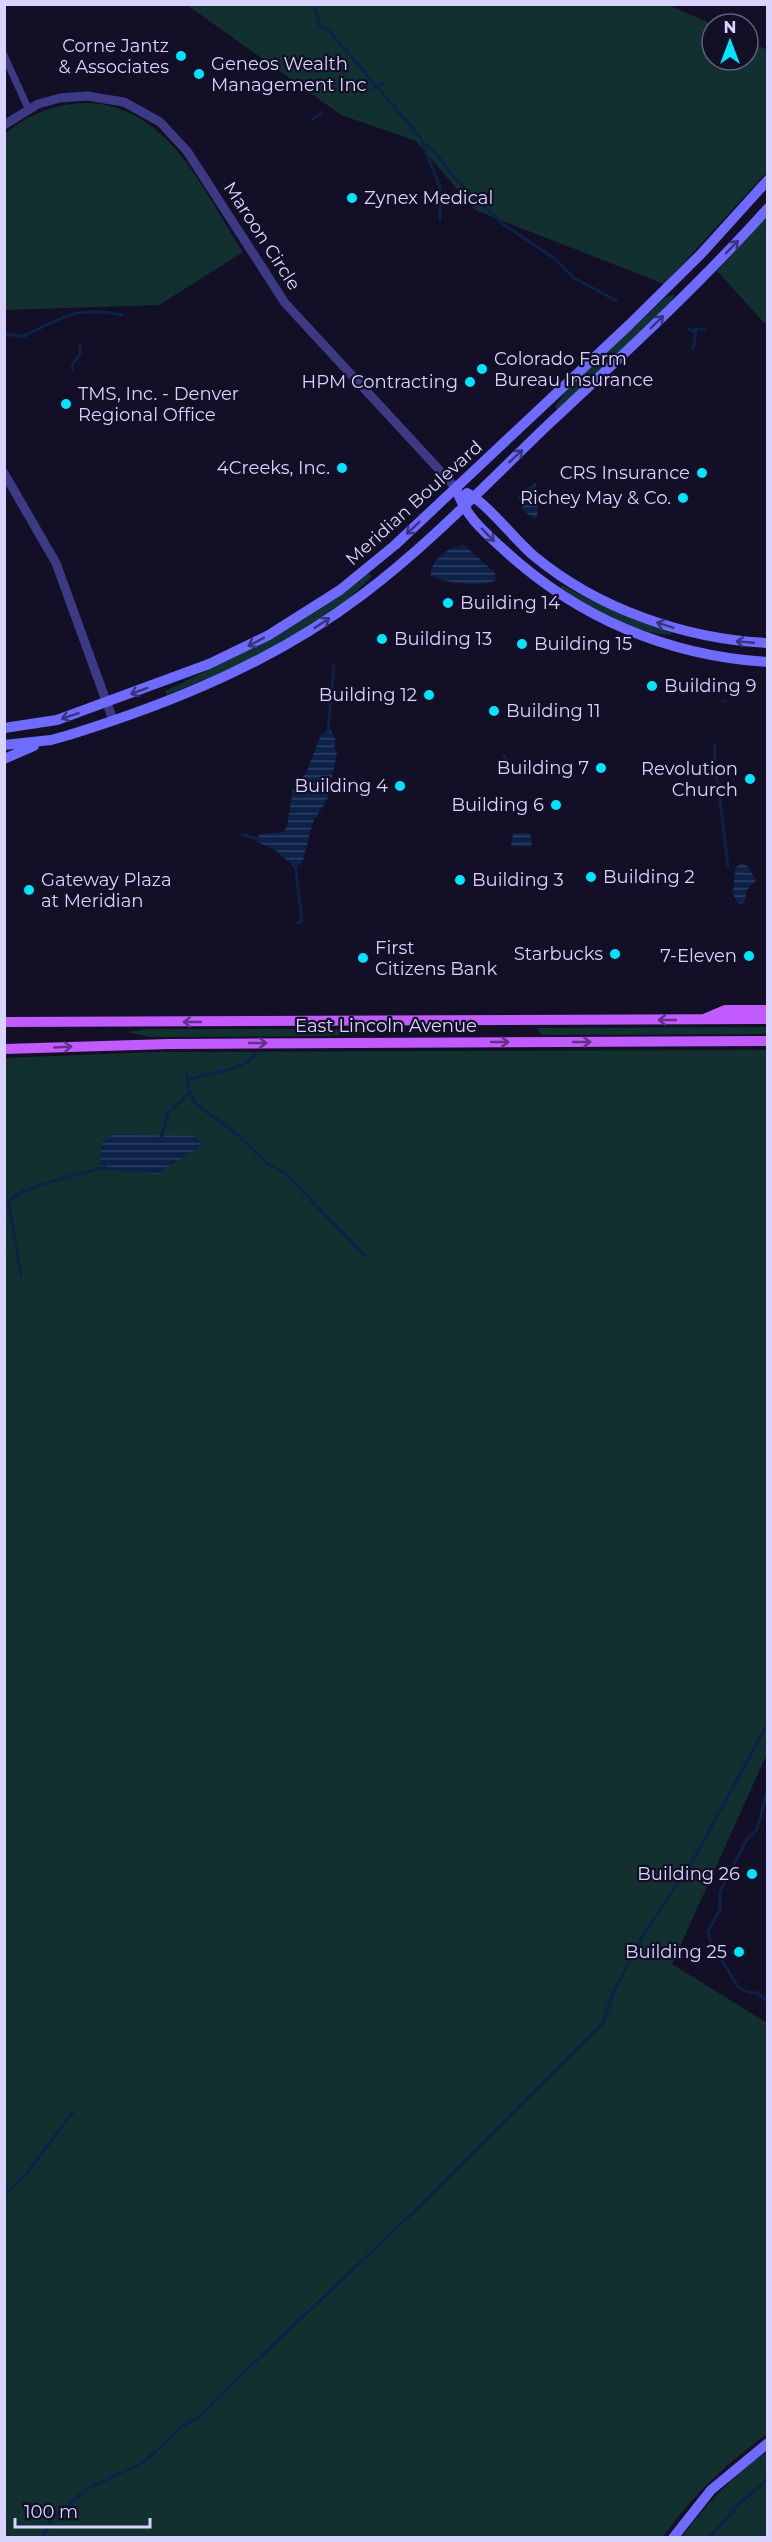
<svg xmlns="http://www.w3.org/2000/svg" width="772" height="2542" viewBox="0 0 772 2542" font-family="Montserrat,sans-serif">
  <defs>
    <pattern id="water-rules" width="6" height="5" patternUnits="userSpaceOnUse" patternTransform="scale(1.5)"><rect width="6" height="5" fill="#0c2248"/><path d="M0 2.5h6" fill="none" stroke="#2f4163"/></pattern>
  </defs>
  <rect width="100%" height="100%" fill="#130f26"/>
  <!-- green -->
  <g fill="#12302f">
    <polygon points="187,5 668,5 712,24 712,60 748,60 748,41 767,50 767,172 664,284 475,210 416,141 341,115"/>
    <path d="M88 103C170 106 204 193 243 252L159 305 5 310V134C28 114 56 103 88 103Z"/>
    <polygon points="767,216 767,326 717,271"/>
    <polygon points="674,294 672,302 557,410 555,407 567,390 665,298"/>
    <path d="M369 573 372 576C321 632 235 668 166 695L165 691 276 637 337 598Z"/>
    <path d="M562 585 588 599 672 632 671 635C630 633 594 609 560 589Z"/>
    <polygon points="767,1027 767,1034 545,1035 541,1034 537,1028"/>
    <polygon points="149,1029 401,1029 401,1030 325,1036 149,1037 127,1032"/>
    <path d="M767 1050V1754L672 1964 767 2023V2434C726 2464 693 2495 663 2537H5L4 1058 155 1052Z"/>
    <path d="M767 2452V2537H682C706 2504 733 2475 767 2452Z"/>
  </g>
  <!-- water -->
  <g fill="url(#water-rules)">
    <polygon points="536,483 538,514 535,519 523,510 518,496 521,491"/>
    <path d="M464 545 495 573 496 580C478 589 449 583 431 576 429 561 450 546 464 545Z"/>
    <polygon points="330,729 336,740 334,747 337,752 328,798 313,822 303,860 300,865 293,866 275,850 257,842 259,834 283,832 287,827 293,789 306,773 321,735"/>
    <polygon points="513,833 530,833 532,847 511,846"/>
    <polygon points="742,863 748,867 756,880 747,890 744,903 739,904 733,895 735,868"/>
    <polygon points="115,1134 193,1136 201,1141 200,1147 157,1174 104,1170 100,1165 102,1142"/>
  </g>
  <g fill="none" stroke-linecap="round" stroke-linejoin="round">
    <!-- stream -->
    <g stroke="#0c2248" stroke-width="3">
      <polyline points="314,4 320,26 330,32 420,137 440,187 440,220"/>
      <polyline points="371,90 383,83"/>
      <polyline points="313,119 322,113"/>
      <polyline points="423,143 434,151 455,179 503,224 554,258 574,278 617,301"/>
      <polyline points="689,329 696,332 693,349"/>
      <polyline points="695,329 705,330"/>
      <polyline points="4,334 26,337"/>
      <path d="M21 337C64 318 73 305 122 315"/>
      <polyline points="73,370 72,365 80,354 80,345"/>
      <polyline points="535,495 557,494"/>
      <polyline points="723,701 726,701"/>
      <polyline points="328,732 334,664"/>
      <polyline points="504,756 517,775"/>
      <polyline points="712,761 718,784 728,866"/>
      <polyline points="714,770 715,745"/>
      <polyline points="242,835 260,839"/>
      <polyline points="295,862 302,921 297,923"/>
      <polyline points="187,1073 188,1088 196,1104 238,1135 266,1163 285,1173 365,1256"/>
      <path d="M187 1081C202 1072 251 1071 256 1052"/>
      <polyline points="161,1138 168,1113 189,1093"/>
      <path d="M21 1276 10 1211C9 1208 8 1205 9 1202 14 1188 89 1172 105 1167"/>
      <polyline points="768,1788 757,1829 747,1839 720,1892 720,1909 708,1932 710,1940 738,1987 747,1992 758,1993 768,2002"/>
      <polyline points="4,2195 27,2173 73,2112"/>
      <polyline points="42,2538 52,2519 87,2489 144,2462 184,2425 199,2418 219,2396 421,2205 603,2023 613,1993 643,1936 696,1855 768,1723"/>
      <polyline points="709,2538 741,2502 768,2479"/>
    </g>
    <!-- minor -->
    <polyline stroke="#3d3a85" stroke-width="7" points="4,55 28,108"/>
    <!-- tertiary -->
    <g stroke="#3d3a85" stroke-width="9">
      <polyline points="4,125 38,104 60,98 87,96 124,102 160,122 187,151 285,303 456,488"/>
      <polyline points="4,473 56,563 113,720"/>
    </g>
    <!-- secondary -->
    <g stroke="#6f6bff" stroke-width="10">
      <path d="M456 488C464 514 482 530 502 548 576 617 667 656 768 662"/>
      <path d="M467 493C487 503 515 540 534 556 598 609 685 639 768 643"/>
      <polyline points="4,728 57,720 209,664 269,635 340,590 395,545 629,325 701,254 768,180"/>
      <path d="M4 745 51 740 69 735C172 703 275 661 362 595 430 544 490 480 552 421 626 352 700 284 768 208"/>
      <polyline points="4,759 34,746"/>
      <polyline points="673,2538 711,2490 768,2443"/>
    </g>
    <!-- primary -->
    <g stroke="#c25bff" stroke-width="10">
      <polyline points="706,1018 725,1010 768,1010"/>
      <polyline points="4,1022 768,1019"/>
      <polyline points="4,1049 169,1044 768,1041"/>
    </g>
  </g>
  <!-- one-way arrows -->
  <defs><path id="oneway-shaft" d="M-6 0H5M1.5-3L5.5 0L1.5 3" fill="none" stroke-width="1.6" stroke-linecap="round" stroke-linejoin="round" transform="scale(1.5)"/></defs>
  <g stroke="#38347d">
    <use href="#oneway-shaft" transform="translate(732 247) rotate(-46)"/>
    <use href="#oneway-shaft" transform="translate(657 322) rotate(-44)"/>
    <use href="#oneway-shaft" transform="translate(516 456) rotate(-43)"/>
    <use href="#oneway-shaft" transform="translate(413 528) rotate(137)"/>
    <use href="#oneway-shaft" transform="translate(488 535) rotate(46)"/>
    <use href="#oneway-shaft" transform="translate(322 623) rotate(-33)"/>
    <use href="#oneway-shaft" transform="translate(665 625) rotate(-162)"/>
    <use href="#oneway-shaft" transform="translate(256 642) rotate(152)"/>
    <use href="#oneway-shaft" transform="translate(745 642) rotate(-175)"/>
    <use href="#oneway-shaft" transform="translate(139 691) rotate(160)"/>
    <use href="#oneway-shaft" transform="translate(70 716) rotate(162)"/>
  </g>
  <g stroke="#623188">
    <use href="#oneway-shaft" transform="translate(667 1020) rotate(180)"/>
    <use href="#oneway-shaft" transform="translate(192 1022) rotate(180)"/>
    <use href="#oneway-shaft" transform="translate(500 1042)"/>
    <use href="#oneway-shaft" transform="translate(582 1042)"/>
    <use href="#oneway-shaft" transform="translate(258 1043)"/>
    <use href="#oneway-shaft" transform="translate(63 1047) rotate(-3)"/>
  </g>
  <!-- markers -->
  <g fill="#00e5ff" stroke="#130f26" stroke-width="2">
    <circle cx="181" cy="56" r="6"/>
    <circle cx="199" cy="74" r="6"/>
    <circle cx="352" cy="198" r="6"/>
    <circle cx="482" cy="369" r="6"/>
    <circle cx="470" cy="382" r="6"/>
    <circle cx="66" cy="404" r="6"/>
    <circle cx="342" cy="468" r="6"/>
    <circle cx="702" cy="473" r="6"/>
    <circle cx="683" cy="498" r="6"/>
    <circle cx="448" cy="603" r="6"/>
    <circle cx="382" cy="639" r="6"/>
    <circle cx="522" cy="644" r="6"/>
    <circle cx="652" cy="686" r="6"/>
    <circle cx="429" cy="695" r="6"/>
    <circle cx="494" cy="711" r="6"/>
    <circle cx="601" cy="768" r="6"/>
    <circle cx="750" cy="779" r="6"/>
    <circle cx="400" cy="786" r="6"/>
    <circle cx="556" cy="805" r="6"/>
    <circle cx="591" cy="877" r="6"/>
    <circle cx="460" cy="880" r="6"/>
    <circle cx="29" cy="890" r="6"/>
    <circle cx="615" cy="954" r="6"/>
    <circle cx="749" cy="956" r="6"/>
    <circle cx="363" cy="958" r="6"/>
    <circle cx="752" cy="1874" r="6"/>
    <circle cx="739" cy="1952" r="6"/>
  </g>
  <g text-anchor="middle" dominant-baseline="central" stroke-width="4.5" stroke-linejoin="round" paint-order="stroke">
    <!-- poi labels -->
    <g font-size="18" fill="#d9d4ff" stroke="#130f26" text-anchor="end">
      <text x="169" y="46">Corne Jantz<tspan x="169" dy="21">&amp; Associates</tspan></text>
      <text x="211" y="64" text-anchor="start">Geneos Wealth<tspan x="211" dy="21">Management Inc</tspan></text>
      <text x="364" y="198" text-anchor="start">Zynex Medical</text>
      <text x="494" y="359" text-anchor="start">Colorado Farm<tspan x="494" dy="21">Bureau Insurance</tspan></text>
      <text x="458" y="382">HPM Contracting</text>
      <text x="78" y="394" text-anchor="start">TMS, Inc. - Denver<tspan x="78" dy="21">Regional Office</tspan></text>
      <text x="330" y="468">4Creeks, Inc.</text>
      <text x="690" y="473">CRS Insurance</text>
      <text x="671" y="498">Richey May &amp; Co.</text>
      <text x="460" y="603" text-anchor="start">Building 14</text>
      <text x="394" y="639" text-anchor="start">Building 13</text>
      <text x="534" y="644" text-anchor="start">Building 15</text>
      <text x="664" y="686" text-anchor="start">Building 9</text>
      <text x="417" y="695">Building 12</text>
      <text x="506" y="711" text-anchor="start">Building 11</text>
      <text x="589" y="768">Building 7</text>
      <text x="738" y="769">Revolution<tspan x="738" dy="21">Church</tspan></text>
      <text x="388" y="786">Building 4</text>
      <text x="544" y="805">Building 6</text>
      <text x="603" y="877" text-anchor="start">Building 2</text>
      <text x="41" y="880" text-anchor="start">Gateway Plaza<tspan x="41" dy="21">at Meridian</tspan></text>
      <text x="472" y="880" text-anchor="start">Building 3</text>
      <text x="375" y="948" text-anchor="start">First<tspan x="375" dy="21">Citizens Bank</tspan></text>
      <text x="603" y="954">Starbucks</text>
      <text x="737" y="956">7-Eleven</text>
      <text x="740" y="1874">Building 26</text>
      <text x="727" y="1952">Building 25</text>
    </g>
    <!-- street labels -->
    <g font-size="18" fill="#d9d4ff" stroke="#130f26">
      <text transform="translate(262 236) rotate(57)">Maroon Circle</text>
      <text transform="translate(414 503) rotate(-42)">Meridian Boulevard</text>
      <text x="386" y="1026">East Lincoln Avenue</text>
    </g>
  </g>
  <!-- border -->
  <rect width="772" height="2542" fill="none" stroke="#d9d4ff" stroke-width="12"/>
  <!-- north arrow -->
  <g transform="translate(730 42)"><circle r="28" fill="#130f26" stroke="#625e7d" stroke-width="1.5"/>
  <path d="M0-4.5L10 22L0 15L-10 22Z" fill="#00e5ff"/>
  <text y="-9" font-size="16" font-weight="bold" text-anchor="middle" fill="#d9d4ff">N</text>
  </g>
  <!-- scale -->
  <path d="M15 2518v9h135v-9" fill="none" stroke="#d9d4ff" stroke-width="3"/>
  <text x="24" y="2518" font-size="18" fill="#d9d4ff" stroke="#130f26" stroke-width="4.5" paint-order="stroke">100 m</text>
</svg>
